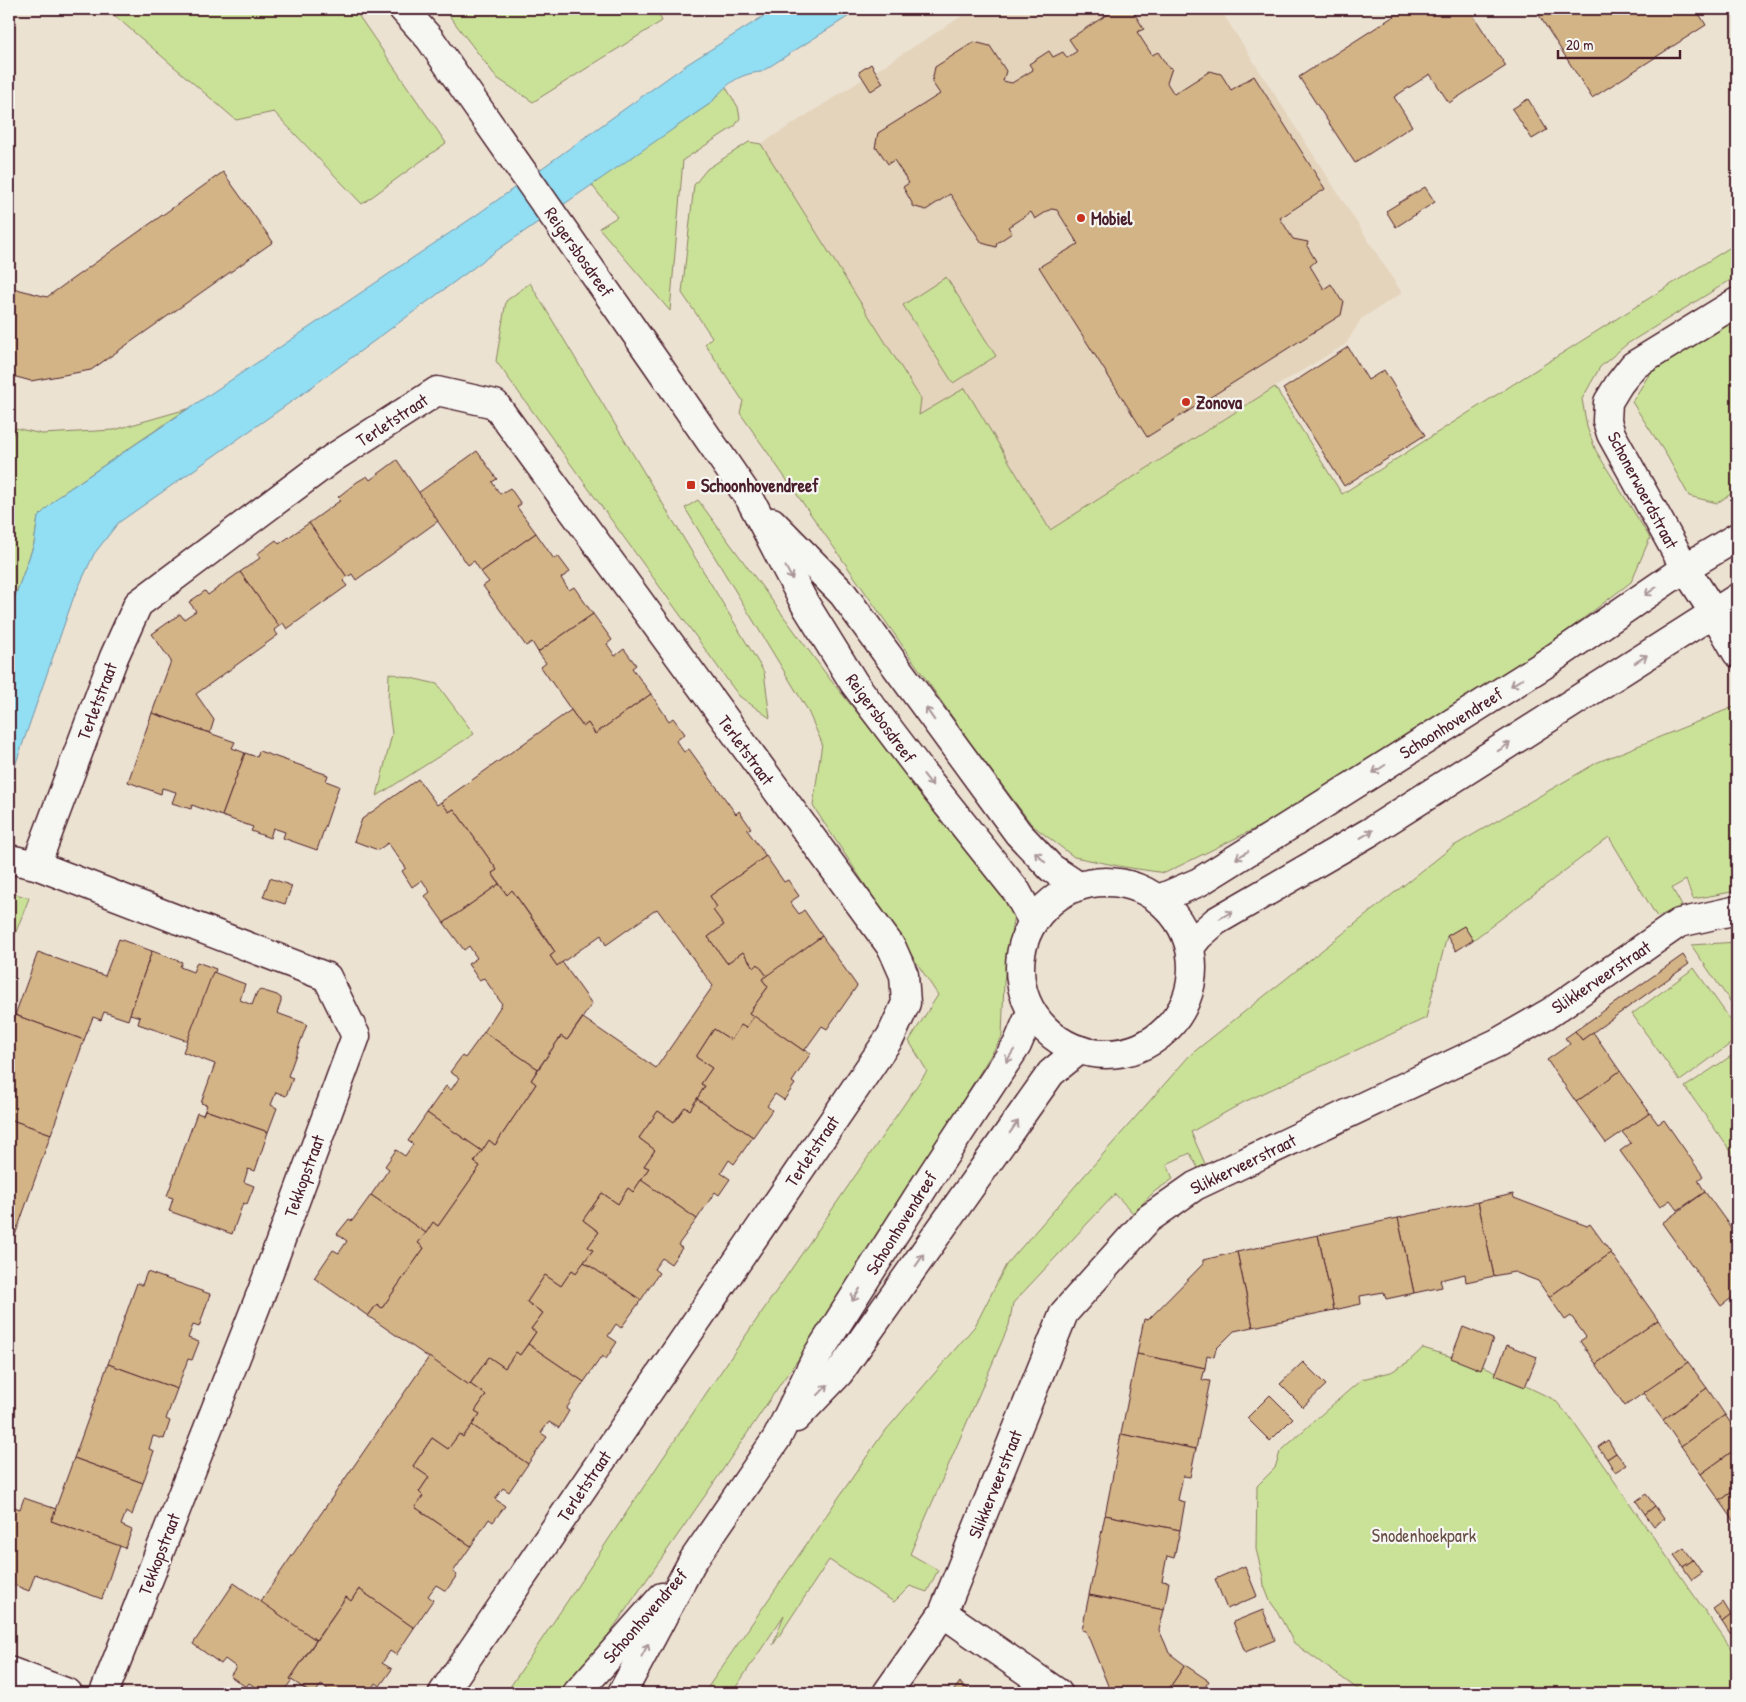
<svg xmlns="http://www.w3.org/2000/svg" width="1746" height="1702" viewBox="0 0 1746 1702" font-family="'Patrick Hand',sans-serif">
  <rect width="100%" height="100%" fill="#ece2d2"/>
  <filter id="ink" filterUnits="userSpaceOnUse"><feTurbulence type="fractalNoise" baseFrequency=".02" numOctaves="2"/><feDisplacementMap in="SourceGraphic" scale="10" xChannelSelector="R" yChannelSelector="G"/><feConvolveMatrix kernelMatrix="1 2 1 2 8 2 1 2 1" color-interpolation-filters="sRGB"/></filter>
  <g filter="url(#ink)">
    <!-- built -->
    <polygon fill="#e4d4bc" points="973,9 1220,9 1402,293 1361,319 1346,344 1275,387 1050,530 965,389 919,416 761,144"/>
    <!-- green -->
    <g fill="#cae298" stroke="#8a8062">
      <polygon points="107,9 354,9 446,143 362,204 274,112 236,120"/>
      <polygon points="444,9 656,9 662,21 533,102 497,78"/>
      <polygon points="725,86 738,107 740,118 735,126 683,160 670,311 599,228 617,217 591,184 711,103"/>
      <path d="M749 142 761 144 921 399 919 415 965 388 1050 530 1275 387 1342 494C1473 409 1605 326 1737 243V276L1627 344 1600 367 1582 399 1587 427 1596 451 1650 538 1631 582 1503 680 1305 804 1165 873 1124 867 1074 857 1032 825 967 738 740 413 743 401 705 344 712 337 682 293 694 185 707 169Z"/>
      <polygon points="946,277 996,356 953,383 903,305"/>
      <polygon points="530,283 764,672 770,718 739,696 496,361 506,301"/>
      <polygon points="1737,319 1737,490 1717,503 1689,496 1667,456 1632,402 1650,373"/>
      <polygon points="187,409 60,495 38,517 34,544 9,613 9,446 15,428 42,434 114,430"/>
      <polygon points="698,500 829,678 1015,907 1004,981 1002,1037 822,1327 783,1380 709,1490 568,1693 506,1693 705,1395 927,1071 909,1041 938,995 813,806 822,743 807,709 685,508"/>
      <polygon points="389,673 437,684 474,734 377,796 392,734 388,703"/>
      <polygon points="1736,706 1737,891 1693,899 1686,880 1672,888 1682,906 1657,917 1609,837 1473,940 1464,926 1447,936 1426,1018 1244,1102 1191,1132 1206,1166 1199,1170 1190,1153 1167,1164 1173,1179 1155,1191 1133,1213 1115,1194 1013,1303 1009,1325 910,1554 938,1570 927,1592 910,1586 894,1602 829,1560 773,1645 784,1615 732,1693 704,1693 881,1436 975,1326 1006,1265 1190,1055 1452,847 1598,762"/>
      <polygon points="9,892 29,898 9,950"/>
      <polygon points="1737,942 1737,1011 1691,945"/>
      <polygon points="1694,968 1737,1029 1737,1039 1680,1081 1632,1014"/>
      <polygon points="1737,1052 1737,1160 1685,1087"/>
      <polygon points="1423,1348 1488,1368 1555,1400 1571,1419 1737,1657 1737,1693 1363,1693 1294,1643 1277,1611 1270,1601 1264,1586 1263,1577 1256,1549 1257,1486 1275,1468 1280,1452 1315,1420 1362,1379 1391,1372 1408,1362"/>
    </g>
    <!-- water -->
    <path fill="#92def3" stroke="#7592a3" d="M775 9H860L761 72C737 74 726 85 711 103L499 249 298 397 118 523 94 554 73 599 9 783V613L34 544 38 517 60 495 475 216 686 65Z"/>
    <!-- building -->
    <g fill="#d3b487" stroke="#4a1f2b">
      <polygon points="1116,9 1135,10 1134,13 1144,29 1137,32 1152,55 1158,52 1168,67 1172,68 1167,83 1174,94 1210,71 1221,74 1231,90 1254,76 1325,189 1280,218 1293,239 1308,242 1307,246 1316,261 1310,266 1324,289 1331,284 1341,300 1344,301 1341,315 1147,437 1039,267 1078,244 1057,210 1051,209 1035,219 1031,212 1008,227 1012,233 997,243 996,247 982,243 950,194 926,210 912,206 912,203 903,187 909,183 894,160 888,164 878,149 875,148 878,133 940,94 932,82 935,67 974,42 990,46 1006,71 1003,81 1012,83 1033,70 1029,64 1049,51 1053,57 1063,52 1067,58 1077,51 1069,39"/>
      <polygon points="1271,9 1289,9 1285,12"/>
      <polygon points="1405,9 1469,9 1506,66 1449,103 1430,74 1394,97 1412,126 1355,163 1299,77"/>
      <polygon points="1535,9 1696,9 1706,25 1592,98"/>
      <polygon points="871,64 883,83 871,91 859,72"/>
      <polygon points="1528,99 1547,130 1532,139 1512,109"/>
      <polygon points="223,172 273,242 91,370 31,381 9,375 9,287 47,297"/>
      <polygon points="1425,187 1435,202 1396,227 1386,211"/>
      <polygon points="1348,347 1368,380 1384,370 1425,435 1344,486 1283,389"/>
      <polygon points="477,451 497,479 492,482 500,494 510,488 521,504 517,507 536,533 481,572 474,561 468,565 418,493"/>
      <polygon points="397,460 438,521 356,580 352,574 347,577 309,523 341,500 338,497 357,482 367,476 370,480"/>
      <polygon points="309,523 347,577 343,581 347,586 287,629 283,623 279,626 240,572 260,558 257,554 276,540 279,544"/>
      <polygon points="536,533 554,559 558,556 570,572 561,578 569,590 574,587 593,614 538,652 532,642 526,646 483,586 489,582 481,572"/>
      <polygon points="240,572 279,626 274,630 278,635 196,694 214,720 210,733 152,713 171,661 152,634 180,614 184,619 196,611 189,602 205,591 208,595"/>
      <polygon points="593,614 612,640 607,644 615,656 624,649 636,665 632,668 651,694 595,734 588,723 583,727 541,667 546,663 538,652"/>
      <polygon points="651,694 669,721 673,718 685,734 676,741 684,752 689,749 736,814 739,811 751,828 747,830 766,856 710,896 717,907 713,910 724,925 708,937 727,963 743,952 754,968 758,964 767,976 762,979 768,987 749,1013 754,1016 746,1028 741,1025 731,1040 714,1029 696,1057 712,1068 701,1084 705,1086 690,1110 685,1107 674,1122 658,1111 639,1138 655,1150 644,1166 649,1168 633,1192 628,1188 618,1204 602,1193 583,1220 599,1232 588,1247 593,1250 576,1273 572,1270 561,1286 545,1275 527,1302 543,1313 531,1329 536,1332 520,1355 516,1352 505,1368 489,1357 469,1385 368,1316 377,1304 382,1308 424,1248 418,1243 433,1222 438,1226 480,1166 474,1162 489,1140 495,1145 536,1084 531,1080 561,1036 567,1040 583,1018 656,1068 713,986 657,909 606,945 601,935 557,966 550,956 555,952 544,935 512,890 507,895 492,873 497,870 454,809 449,812 441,802 571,710 583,727 588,723 595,734"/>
      <polygon points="152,713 235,742 232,748 245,753 222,816 192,805 191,809 172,803 176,792 162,788 161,794 128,782"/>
      <polygon points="259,751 328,775 326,781 339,786 317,850 283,838 285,832 273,828 270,838 251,831 253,827 222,816 245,753 257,757"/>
      <polygon points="418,779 437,805 441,802 449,812 454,809 497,870 492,873 499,884 444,923 425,896 430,892 422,880 412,887 402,871 406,868 388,843 378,850 354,841 362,819"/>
      <polygon points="766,856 784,882 788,880 799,896 790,902 799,914 804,910 822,936 767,976 758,964 754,968 743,952 727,963 708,937 724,925 713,910 717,907 710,896"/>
      <polygon points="270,878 292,886 285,904 263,897"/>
      <polygon points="499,884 507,895 512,890 555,952 550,956 557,966 562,962 592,1004 567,1040 561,1036 538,1069 484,1032 502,1004 484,978 479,980 468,964 477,958 469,946 464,950 444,923"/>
      <polygon points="1464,926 1473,940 1456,951 1447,936"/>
      <polygon points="822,936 857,986 827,1029 822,1026 804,1051 749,1013 768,987 762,979"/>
      <polygon points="119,939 152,951 128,1020 104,1012 101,1020 93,1017 84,1040 15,1015 38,952 105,976"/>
      <polygon points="152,951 182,962 180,967 193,972 197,962 216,969 188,1041 138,1024 140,1017 130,1014"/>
      <polygon points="1683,955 1689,964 1582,1040 1575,1031"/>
      <polygon points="213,972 245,984 240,1000 252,1005 257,992 261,990 277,995 281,998 281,1002 277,1013 307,1024 288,1076 293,1078 286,1096 276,1092 271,1105 277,1108 268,1132 205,1110 207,1105 201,1103 215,1064 183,1052"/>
      <polygon points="15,1015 84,1040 51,1134 9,1119 9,1052 10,1049 9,1048 9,1033"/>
      <polygon points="754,1016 804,1051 805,1050 811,1053 792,1082 795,1084 784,1100 775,1094 767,1106 772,1110 753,1137 697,1099 705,1086 701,1084 712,1068 696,1057 714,1029 731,1040 741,1025 746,1028"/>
      <polygon points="1575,1031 1582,1040 1593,1032 1620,1071 1576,1102 1547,1060 1570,1044 1565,1038"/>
      <polygon points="484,1032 538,1069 531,1080 536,1084 495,1145 489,1140 482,1151 427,1113 446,1086 451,1090 459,1078 450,1072 462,1056 465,1058"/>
      <polygon points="1620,1071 1650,1113 1606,1143 1576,1102"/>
      <polygon points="697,1099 753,1137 734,1164 729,1160 721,1173 730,1179 719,1195 715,1192 697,1219 641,1180 649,1168 644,1166 655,1150 639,1138 658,1111 674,1122 685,1107 690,1110"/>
      <polygon points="205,1110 268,1132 255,1171 248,1169 244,1182 254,1186 247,1204 243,1203 232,1234 169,1211 173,1198 167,1196 197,1113 203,1115"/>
      <polygon points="427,1113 482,1151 474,1162 480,1166 438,1226 433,1222 426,1233 371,1195 389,1169 385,1166 396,1150 405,1156 413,1144 408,1141"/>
      <polygon points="1650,1113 1658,1124 1664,1120 1703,1176 1698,1180 1705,1192 1678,1210 1670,1200 1660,1207 1620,1151 1631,1143 1622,1132"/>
      <polygon points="9,1119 51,1134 18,1227 9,1224"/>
      <polygon points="641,1180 697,1219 678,1245 682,1248 671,1264 662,1258 654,1269 659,1273 641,1300 584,1262 593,1250 588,1247 599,1232 583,1220 602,1193 618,1204 628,1188 633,1192"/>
      <polygon points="1705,1192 1737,1236 1737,1294 1721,1306 1662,1223"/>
      <polygon points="1513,1194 1514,1198 1587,1226 1590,1224 1611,1253 1549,1297 1538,1281 1514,1272 1494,1276 1478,1202"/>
      <polygon points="371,1195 426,1233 418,1243 424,1248 382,1308 377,1304 368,1316 314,1278 333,1250 339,1253 347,1241 337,1234 349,1219 352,1221"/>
      <polygon points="1478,1202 1494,1276 1466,1282 1465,1274 1440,1280 1442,1287 1414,1293 1398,1218"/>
      <polygon points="1398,1218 1414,1293 1386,1299 1384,1292 1360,1296 1361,1304 1334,1310 1318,1235"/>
      <polygon points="9,1224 18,1227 9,1252"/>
      <polygon points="1318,1235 1334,1310 1253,1327 1237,1252"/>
      <polygon points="1237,1252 1253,1327 1234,1331 1216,1349 1214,1357 1207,1355 1205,1368 1137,1354 1144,1319 1148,1320 1203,1264 1203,1260"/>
      <polygon points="1611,1253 1658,1320 1596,1364 1580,1341 1586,1337 1571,1316 1565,1320 1549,1297"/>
      <polygon points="584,1262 641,1300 621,1328 616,1324 608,1336 617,1342 606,1359 602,1356 584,1382 528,1344 536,1332 531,1329 543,1313 527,1302 545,1275 561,1286 572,1270 576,1273"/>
      <polygon points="147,1272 210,1294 199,1327 193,1325 188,1338 199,1342 192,1360 188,1359 177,1389 108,1364 137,1283 142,1285"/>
      <polygon points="1658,1320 1688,1362 1625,1406 1596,1364"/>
      <polygon points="1463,1327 1493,1339 1481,1370 1451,1358"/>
      <polygon points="528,1344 584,1382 566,1409 569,1411 559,1428 549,1422 541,1433 547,1437 528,1464 472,1425 480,1414 475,1411 486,1395 470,1384 489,1357 505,1368 516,1352 520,1355"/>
      <polygon points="1507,1345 1537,1357 1525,1387 1495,1375"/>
      <polygon points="1137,1354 1205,1368 1202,1380 1210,1381 1196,1449 1121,1434"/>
      <polygon points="429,1357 469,1385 470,1384 486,1395 475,1411 480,1414 463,1437 459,1434 448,1449 432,1438 413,1466 429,1477 419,1492 423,1496 415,1507 471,1546 453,1572 457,1575 446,1591 436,1585 428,1596 433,1600 414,1628 359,1589 351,1601 346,1597 316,1640 260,1602"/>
      <polygon points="1303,1362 1326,1385 1303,1407 1280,1384"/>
      <polygon points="1688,1362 1707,1388 1663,1420 1643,1393"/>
      <polygon points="108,1364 177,1389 166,1419 170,1421 164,1439 153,1436 149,1449 154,1451 143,1483 74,1458"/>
      <polygon points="1707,1388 1725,1415 1681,1446 1663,1420"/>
      <polygon points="1270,1395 1293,1418 1270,1441 1247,1418"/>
      <polygon points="1725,1415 1737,1432 1737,1448 1701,1474 1681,1446"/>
      <polygon points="472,1425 528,1464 509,1492 503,1488 495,1499 505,1506 493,1522 489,1519 471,1546 415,1507 423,1496 419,1492 429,1477 413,1466 432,1438 448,1449 459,1434 463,1437"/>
      <polygon points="1121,1434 1196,1449 1190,1477 1183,1476 1178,1500 1185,1502 1180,1530 1105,1515"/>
      <polygon points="1608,1440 1616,1453 1607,1459 1598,1447"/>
      <polygon points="1737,1448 1737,1488 1720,1501 1701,1474"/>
      <polygon points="1616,1453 1626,1465 1615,1472 1607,1459"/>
      <polygon points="74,1458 143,1483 132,1515 126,1512 121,1525 132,1530 125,1548 51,1521"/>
      <polygon points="1737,1488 1737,1525 1720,1501"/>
      <polygon points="1646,1494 1655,1506 1645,1514 1636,1501"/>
      <polygon points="24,1498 56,1509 51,1521 120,1546 102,1599 35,1574 29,1591 9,1583 9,1513 11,1506 20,1509"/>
      <polygon points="1655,1506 1664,1519 1654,1526 1645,1514"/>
      <polygon points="1105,1515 1180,1530 1174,1558 1167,1556 1162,1581 1169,1582 1164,1610 1089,1595"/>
      <polygon points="1684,1548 1693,1560 1683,1567 1674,1555"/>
      <polygon points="1693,1560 1702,1573 1692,1580 1683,1567"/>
      <polygon points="1245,1566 1257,1596 1227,1609 1215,1579"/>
      <polygon points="234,1583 316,1640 290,1679 292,1680 282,1693 264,1693 249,1683 246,1687 230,1676 236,1667 225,1659 221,1664 193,1644"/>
      <polygon points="359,1589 414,1628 396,1655 390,1651 382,1663 392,1669 380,1686 376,1683 370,1693 333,1693 321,1685 315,1693 311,1693 290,1679 346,1597 351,1601"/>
      <polygon points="1089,1595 1164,1610 1159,1630 1165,1643 1169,1653 1185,1665 1166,1693 1111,1693 1086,1631 1082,1630"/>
      <polygon points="1723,1602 1731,1615 1722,1622 1713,1609"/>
      <polygon points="1263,1610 1275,1640 1245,1652 1233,1622"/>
      <polygon points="1731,1615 1737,1622 1737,1629 1730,1634 1722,1622"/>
      <polygon points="1185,1665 1209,1681 1205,1687 1214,1693 1166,1693"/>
      <polygon points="960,1682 961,1684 975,1693 952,1693"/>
    </g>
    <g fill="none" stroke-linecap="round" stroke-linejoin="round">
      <defs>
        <polyline id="pedestrian" points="943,1613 1058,1693"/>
        <g id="minor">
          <polyline points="1737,302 1633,366 1619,384 1608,402 1607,421 1611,434 1685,568 1714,613 1737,653"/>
          <polyline points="9,859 36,865 327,977 356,1036 262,1291 104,1693"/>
          <polyline points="36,865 114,657 138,604 333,458 437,391 495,404 892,948 904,975 906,1003 891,1036 443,1693"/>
          <polyline points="9,1671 68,1693"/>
          <polyline points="887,1693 943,1613 1064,1313 1148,1219 1195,1186 1497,1043 1551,1012 1679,923 1737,910"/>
        </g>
        <g id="tertiary">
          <polyline points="403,9 430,39 478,108 657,364 750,499 805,604 854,683 923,774 1017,892 1033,922"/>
          <polyline points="772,522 843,594 1018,833 1051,868 1078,886"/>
          <circle cx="1106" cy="968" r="86"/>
          <polyline points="1159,899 1199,882 1308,814 1542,666 1685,568 1737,537"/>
          <polyline points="1190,947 1199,936 1216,921 1370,832 1737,598"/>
          <polyline points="796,1418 839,1373 1051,1073 1079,1050"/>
          <polyline points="577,1693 662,1597"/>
          <polyline points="622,1693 692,1562 777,1438 818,1354 931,1176 1017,1045 1031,1012"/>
        </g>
      </defs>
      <!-- pedestrian casing -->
      <use href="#pedestrian" stroke="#4a1f2b" stroke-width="31"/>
      <!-- minor casing -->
      <use href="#minor" stroke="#4a1f2b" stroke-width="31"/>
      <!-- tertiary casing -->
      <use href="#tertiary" stroke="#4a1f2b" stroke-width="31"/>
      <!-- pedestrian -->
      <use href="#pedestrian" stroke="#f6f6f2" stroke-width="28"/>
      <!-- minor -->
      <use href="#minor" stroke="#f6f6f2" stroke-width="28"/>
      <!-- tertiary -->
      <use href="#tertiary" stroke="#f6f6f2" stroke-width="28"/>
    </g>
    <!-- one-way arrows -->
    <defs><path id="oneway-shaft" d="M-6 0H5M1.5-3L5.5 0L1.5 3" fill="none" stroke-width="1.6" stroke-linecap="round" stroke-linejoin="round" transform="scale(1.25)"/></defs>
    <g stroke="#a99598">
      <use href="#oneway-shaft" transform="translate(789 573) rotate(62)"/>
      <use href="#oneway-shaft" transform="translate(1651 591) rotate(145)"/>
      <use href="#oneway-shaft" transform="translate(1641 659) rotate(-33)"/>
      <use href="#oneway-shaft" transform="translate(1517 682) rotate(148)"/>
      <use href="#oneway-shaft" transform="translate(930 714) rotate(-125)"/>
      <use href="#oneway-shaft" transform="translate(1504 747) rotate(-33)"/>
      <use href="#oneway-shaft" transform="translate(1379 769) rotate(148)"/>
      <use href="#oneway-shaft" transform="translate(928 780) rotate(52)"/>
      <use href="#oneway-shaft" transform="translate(1367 834) rotate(-31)"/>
      <use href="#oneway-shaft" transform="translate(1242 855) rotate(148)"/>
      <use href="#oneway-shaft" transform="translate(1040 857) rotate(-134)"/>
      <use href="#oneway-shaft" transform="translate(1226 915) rotate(-30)"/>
      <use href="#oneway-shaft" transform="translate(1010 1056) rotate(123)"/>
      <use href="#oneway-shaft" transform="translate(1014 1127) rotate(-55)"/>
      <use href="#oneway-shaft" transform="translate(920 1260) rotate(-54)"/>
      <use href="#oneway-shaft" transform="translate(856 1295) rotate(122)"/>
      <use href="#oneway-shaft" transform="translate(823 1390) rotate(-46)"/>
      <use href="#oneway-shaft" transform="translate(645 1650) rotate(-62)"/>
    </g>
  </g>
  <!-- markers -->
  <g fill="#c8321e" stroke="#f6f6f2" stroke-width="2">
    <circle cx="1081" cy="218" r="5"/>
    <circle cx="1186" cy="402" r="5"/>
    <rect x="686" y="480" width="10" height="10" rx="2.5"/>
  </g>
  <g text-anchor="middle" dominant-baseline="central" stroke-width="4.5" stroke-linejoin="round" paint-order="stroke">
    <!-- poi labels -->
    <g font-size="18" font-weight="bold" fill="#4a1f2b" stroke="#f6f6f2" text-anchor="start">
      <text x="1091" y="218">Mobiel</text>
      <text x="1196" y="402">Zonova</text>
      <text x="701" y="485">Schoonhovendreef</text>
    </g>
    <!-- street labels -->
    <g font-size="18" fill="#4a1f2b" stroke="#f6f6f2">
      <text transform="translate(579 252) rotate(55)">Reigersbosdreef</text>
      <text transform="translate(392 420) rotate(-33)">Terletstraat</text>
      <text transform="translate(1643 490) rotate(62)">Schonerwoerdstraat</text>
      <text transform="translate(97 701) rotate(-69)">Terletstraat</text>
      <text transform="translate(881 718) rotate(54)">Reigersbosdreef</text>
      <text transform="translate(1451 723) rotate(-32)">Schoonhovendreef</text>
      <text transform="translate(746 750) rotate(54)">Terletstraat</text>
      <text transform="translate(1601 977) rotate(-34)">Slikkerveerstraat</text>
      <text transform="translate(812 1151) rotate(-56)">Terletstraat</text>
      <text transform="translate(1243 1164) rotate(-26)">Slikkerveerstraat</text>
      <text transform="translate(304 1176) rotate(-70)">Tekkopstraat</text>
      <text transform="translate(901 1223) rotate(-58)">Schoonhovendreef</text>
      <text transform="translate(995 1484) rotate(-68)">Slikkerveerstraat</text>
      <text transform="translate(584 1486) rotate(-56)">Terletstraat</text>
      <text transform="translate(159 1554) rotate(-69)">Tekkopstraat</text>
      <text transform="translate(645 1616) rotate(-49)">Schoonhovendreef</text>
    </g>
    <!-- park labels -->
    <g font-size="18" fill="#6a5046" stroke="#f6f6f2">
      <text x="1424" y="1535">Snodenhoekpark</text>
    </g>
  </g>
  <!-- margin -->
  <rect width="1746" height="1702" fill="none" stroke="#f6f6f2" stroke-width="30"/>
  <rect x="15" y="15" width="1716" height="1672" fill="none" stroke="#4a1f2b" stroke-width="2" filter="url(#ink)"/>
  <!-- scale -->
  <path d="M1558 50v8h122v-8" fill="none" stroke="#4a1f2b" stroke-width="2.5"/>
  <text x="1566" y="50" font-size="15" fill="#4a1f2b" stroke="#f6f6f2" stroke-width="4" paint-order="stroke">20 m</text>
</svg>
